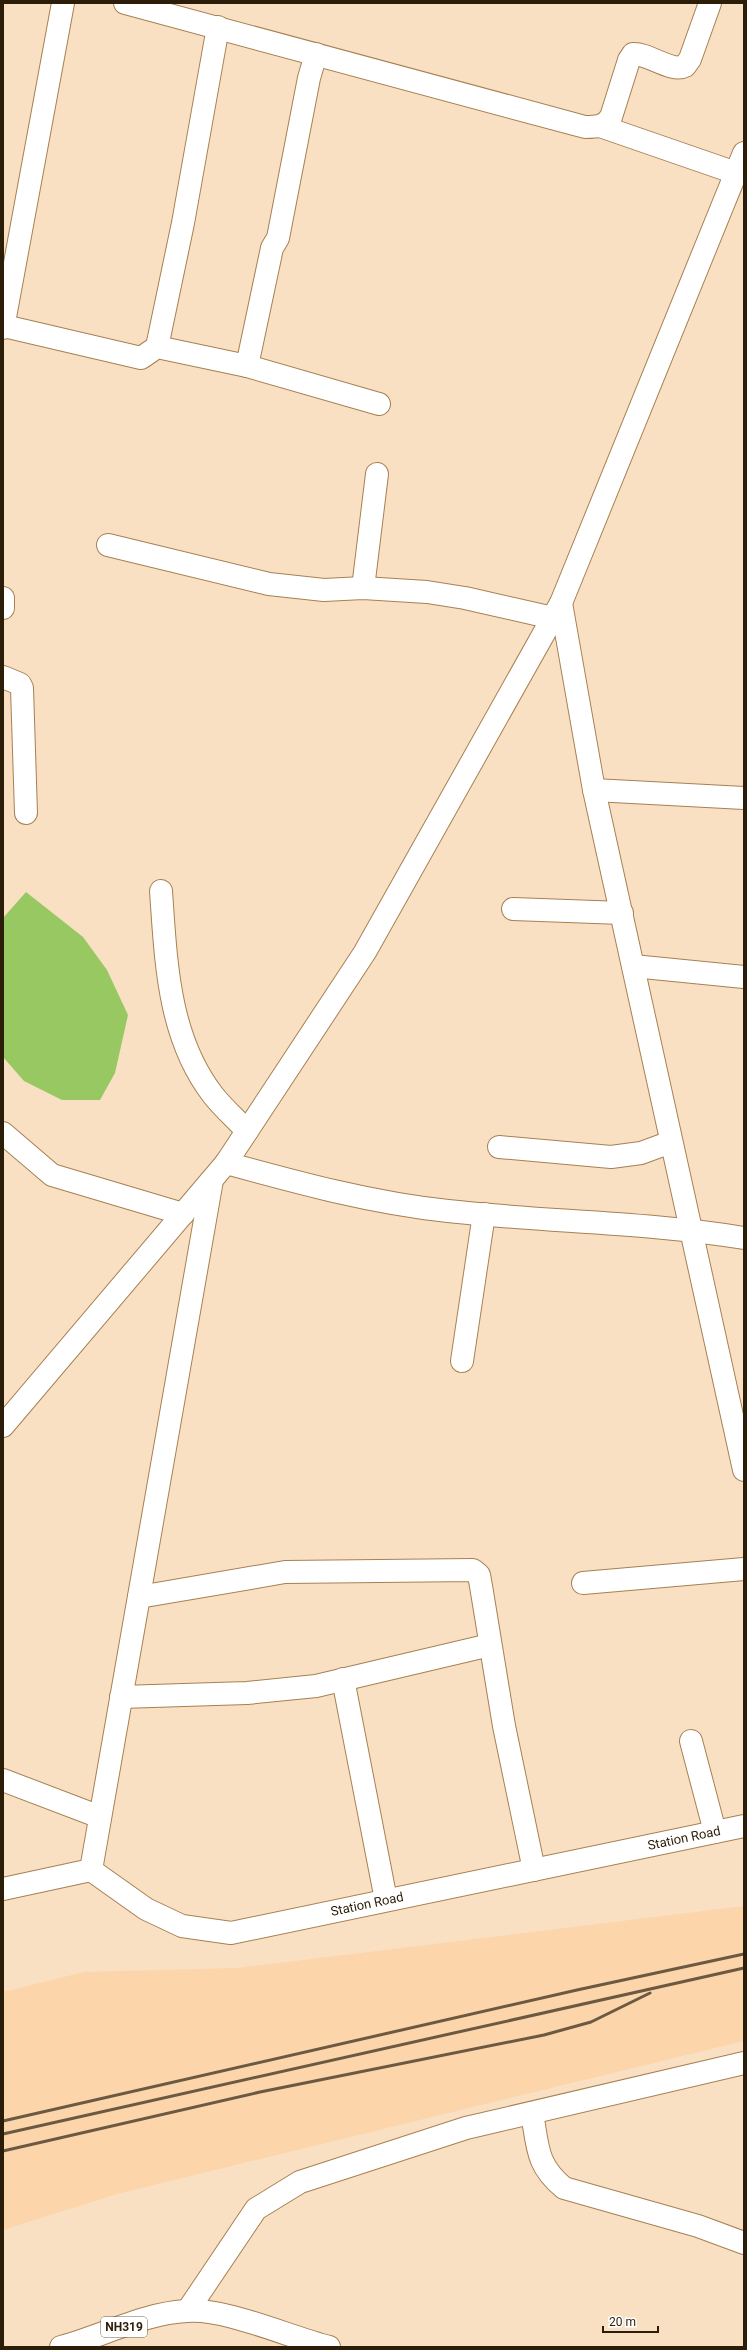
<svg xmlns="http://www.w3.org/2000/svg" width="747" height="2350" viewBox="0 0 747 2350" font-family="Roboto,sans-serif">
  <rect width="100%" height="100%" fill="#f9e0c3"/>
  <!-- built -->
  <polygon fill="#fcd5aa" points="744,1906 744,2041 117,2194 3,2230 3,1992 84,1972 238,1968"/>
  <!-- water -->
  <polygon fill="#97c862" points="26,892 83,937 107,970 128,1015 115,1073 100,1100 62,1100 24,1081 3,1057 3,918"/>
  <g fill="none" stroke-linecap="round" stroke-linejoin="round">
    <defs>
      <g id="minor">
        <path d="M125 3 585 127C597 127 604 127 611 117L629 60 633 54C648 53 672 73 685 66L690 59 710 3"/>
        <polyline points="600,126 736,173"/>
        <polyline points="4,326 141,358 157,347 247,366 379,404"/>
        <polyline points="3,328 63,3"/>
        <polyline points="157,347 183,223 218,27"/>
        <polyline points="247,366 272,248 278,238 309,78 316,54"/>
        <polyline points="108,545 269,584 324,590 363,588 427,592 465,598 553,618"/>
        <polyline points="363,588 377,474"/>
        <polyline points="3,598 3,608"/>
        <polyline points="561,603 594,790 744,1470"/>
        <polyline points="3,677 20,684 22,688 26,813"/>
        <polyline points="594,790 744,798"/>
        <path d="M161 891C166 961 168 1037 213 1095 223 1108 236 1119 247 1131"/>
        <polyline points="513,909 622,913"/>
        <polyline points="633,966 744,977"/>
        <polyline points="3,1133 52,1175 183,1214"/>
        <polyline points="499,1147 611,1157 641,1153 671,1142"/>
        <path d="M226 1163C299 1183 372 1203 448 1211 547 1222 646 1222 744 1238"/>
        <polyline points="462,1361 484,1214"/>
        <polyline points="3,1426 226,1163 365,952 561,603 744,153"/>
        <polyline points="583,1583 744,1569"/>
        <polyline points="139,1597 285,1572 473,1570 479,1575 481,1586 504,1726 534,1870"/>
        <polyline points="343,1679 386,1900"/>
        <polyline points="121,1697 247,1693 316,1686 490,1645"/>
        <polyline points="691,1741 715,1832"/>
        <polyline points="3,1780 100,1817"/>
        <polyline points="91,1870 212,1180"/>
        <polyline points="3,1889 91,1870 146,1909 182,1926 231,1933 744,1826"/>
        <path d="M532 2113C538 2147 536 2165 564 2188L698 2226 744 2243"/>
        <polyline points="188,2310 256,2209 300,2182 466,2128 744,2063"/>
      </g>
      <path id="highway" d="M61 2347C103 2336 144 2313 187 2311 226 2308 289 2337 329 2347"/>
    </defs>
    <!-- minor casing -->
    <use href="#minor" stroke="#a78052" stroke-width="24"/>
    <!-- highway casing -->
    <use href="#highway" stroke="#a78052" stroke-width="24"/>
    <!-- minor -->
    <use href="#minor" stroke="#fff" stroke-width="22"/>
    <!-- highway -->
    <use href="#highway" stroke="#fff" stroke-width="22"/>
    <!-- rail -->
    <g stroke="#6b5942" stroke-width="3">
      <polyline points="3,2121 577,1990 744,1954"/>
      <polyline points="3,2134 744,1968"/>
      <polyline points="3,2151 260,2092 544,2035 591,2022 650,1993"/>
    </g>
  </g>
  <g text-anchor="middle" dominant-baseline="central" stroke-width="3.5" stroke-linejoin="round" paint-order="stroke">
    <!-- shield labels -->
    <rect fill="#fff" stroke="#6b6153" stroke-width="1" x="101" y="2317" width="46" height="20" rx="3"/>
    <g font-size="12" font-weight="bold" fill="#2c1d09">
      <text x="124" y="2327">NH319</text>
    </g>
    <!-- street labels -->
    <g font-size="13" fill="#2c1d09" stroke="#fff">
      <text transform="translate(684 1838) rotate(-12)">Station Road</text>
      <text transform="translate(367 1904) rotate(-12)">Station Road</text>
    </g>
  </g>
  <!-- border -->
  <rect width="747" height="2350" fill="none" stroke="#2c1d09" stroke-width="8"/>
  <!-- scale -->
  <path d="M603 2326v6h55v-6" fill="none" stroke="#2c1d09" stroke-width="2"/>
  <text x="609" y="2326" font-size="12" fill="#2c1d09" stroke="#ffffff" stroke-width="3" paint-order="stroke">20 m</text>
</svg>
